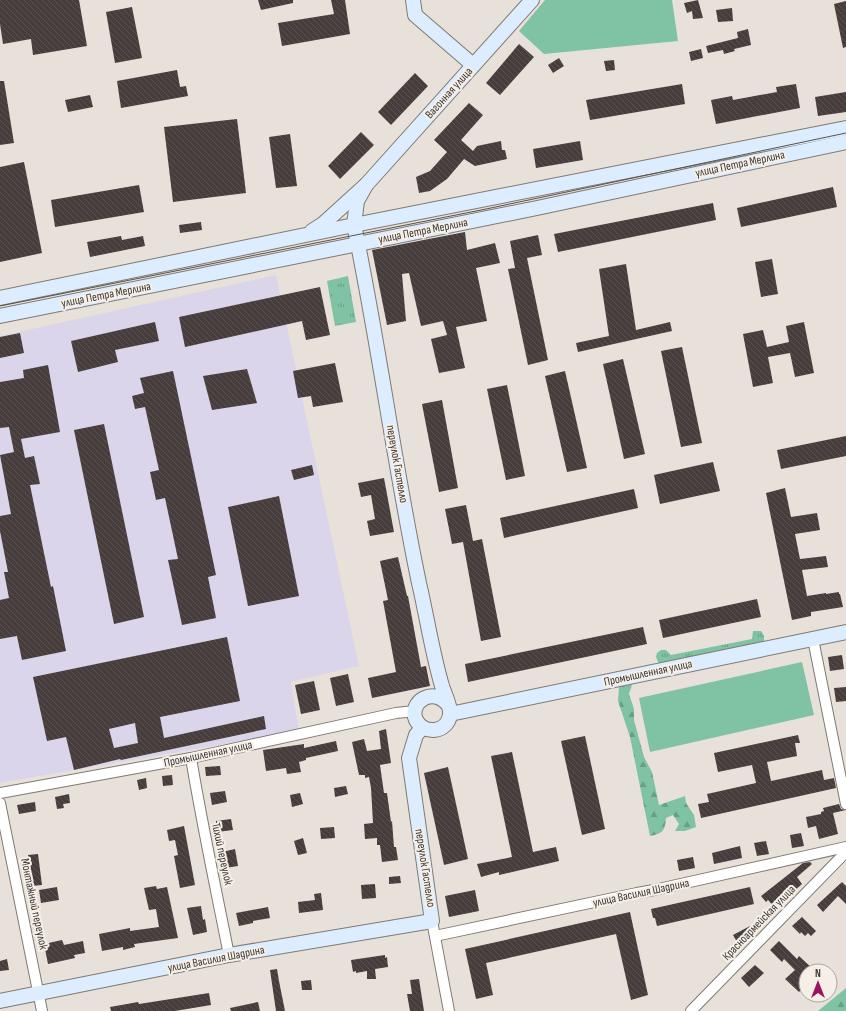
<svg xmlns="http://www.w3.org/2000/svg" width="846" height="1011" viewBox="0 0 846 1011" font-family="'Sofia Sans Condensed',sans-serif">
  <defs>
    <pattern id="grass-tufts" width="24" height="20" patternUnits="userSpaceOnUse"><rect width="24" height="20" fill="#7fc3a2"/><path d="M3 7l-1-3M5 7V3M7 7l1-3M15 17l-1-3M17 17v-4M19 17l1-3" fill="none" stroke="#699f85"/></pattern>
    <pattern id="forest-firs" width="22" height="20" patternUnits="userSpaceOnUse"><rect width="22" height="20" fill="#7fc3a2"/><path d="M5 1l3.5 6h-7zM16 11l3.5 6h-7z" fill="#699f85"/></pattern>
    <pattern id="building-back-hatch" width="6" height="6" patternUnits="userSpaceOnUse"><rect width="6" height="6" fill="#463d3c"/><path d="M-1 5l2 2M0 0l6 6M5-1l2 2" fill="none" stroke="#595150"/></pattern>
  </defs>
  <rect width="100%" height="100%" fill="#e8e1da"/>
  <!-- industrial -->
  <polygon fill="#dbd5eb" points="276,275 359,666 291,682 299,731 0,783 0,336"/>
  <!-- grass -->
  <g fill="url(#grass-tufts)">
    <polygon points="348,276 356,322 335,326 327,281"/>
    <polygon points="753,631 761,631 764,636 764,643 659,664 656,657 657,653 661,650 666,650 671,655 752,639"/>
  </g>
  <!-- forest -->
  <g fill="url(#forest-firs)">
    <path d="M629 682 632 685 629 694 634 709V720L644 757 652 772 659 805 685 796 686 803 694 815 696 827 685 831H675L679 824 673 815 666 818C665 830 663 834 650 836L630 737 618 701 619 686Z"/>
    <polygon points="846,988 846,1011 818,1011"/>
  </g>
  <!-- green -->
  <g fill="#7fc3a2">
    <polygon points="545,0 672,0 678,41 544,54 519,31"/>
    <polygon points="802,662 814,715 650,752 639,698"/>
  </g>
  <!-- building -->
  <g fill="url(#building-back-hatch)" fill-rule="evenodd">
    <polygon points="0,0 79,0 87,46 33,55 31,39 3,44 0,24"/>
    <polygon points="258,0 293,0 293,3 261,10"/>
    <polygon points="331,0 345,0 350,34 282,46 278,23 334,14"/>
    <polygon points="698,0 703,18 693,19 692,11 687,13 684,3"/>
    <polygon points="846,1 846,47 843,48 834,4"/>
    <polygon points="132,7 142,58 115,63 106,12"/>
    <polygon points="732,8 733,21 718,22 716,10"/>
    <polygon points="748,29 751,45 734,49 735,51 724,54 723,50 708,53 706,46 738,38 737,32"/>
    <polygon points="519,44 534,57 500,95 486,83"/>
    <polygon points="701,49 703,58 691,61 689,52"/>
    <polygon points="559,58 564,66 553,73 548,65"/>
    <polygon points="614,60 615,70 606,71 604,61"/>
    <polygon points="177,70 180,87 186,86 188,96 121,108 117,81"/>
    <polygon points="415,73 428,86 391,125 378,112"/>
    <polygon points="0,81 4,81 14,143 0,145"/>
    <polygon points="682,84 685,104 590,120 586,100"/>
    <polygon points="796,84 800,108 716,124 711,100 732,96 733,100 777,92 776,87"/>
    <polygon points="846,92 846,112 818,116 815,97"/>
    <polygon points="90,95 93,107 68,112 65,100"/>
    <polygon points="469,103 483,115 461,140 473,151 477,146 501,141 502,150 505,150 507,159 475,166 464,159 447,179 430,191 419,193 416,177 430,171 447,152 434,140"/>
    <polygon points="237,119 246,193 173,202 164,127"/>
    <polygon points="361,132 374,145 340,179 328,166"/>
    <polygon points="290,134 297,186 276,188 269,137"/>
    <polygon points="580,141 583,160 536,168 533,149"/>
    <polygon points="24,162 42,253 0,262 0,167"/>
    <polygon points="139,185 144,212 55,227 51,200"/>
    <polygon points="833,187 837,207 741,227 737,208"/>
    <polygon points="713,203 716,220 558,252 554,234"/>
    <polygon points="201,222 202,230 180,233 179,225"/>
    <polygon points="465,232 467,250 495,243 500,263 476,268 487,321 456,327 465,368 439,373 431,339 447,335 443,321 421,326 409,273 402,274 406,321 387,325 372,250"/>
    <polygon points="538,235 542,255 527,258 548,360 528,365 508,269 515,268 510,241"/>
    <polygon points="121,236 122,240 143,236 145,246 90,257 87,242"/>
    <polygon points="772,259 778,294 761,297 755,262"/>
    <polygon points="626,264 636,330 670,322 672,331 578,352 576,343 609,336 599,269"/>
    <polygon points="320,287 330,335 306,340 302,321 185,347 179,317"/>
    <polygon points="155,322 159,341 115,350 118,362 78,372 71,341"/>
    <polygon points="804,322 814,373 795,377 790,353 768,357 773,383 753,387 743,334 763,330 767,347 789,342 786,326"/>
    <polygon points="20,333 24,353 0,358 0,337"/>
    <polygon points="682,347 702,443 681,447 661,351"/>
    <polygon points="623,359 645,454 624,459 603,364"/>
    <polygon points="335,363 343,402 313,407 311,396 298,398 293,371"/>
    <polygon points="48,365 60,432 21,439 25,458 34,456 40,484 30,485 51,587 53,586 66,651 22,660 17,636 0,639 0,600 9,598 4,572 8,572 0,531 0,516 11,514 0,455 14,452 9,427 0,428 0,382 24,378 23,370"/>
    <polygon points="247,369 257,403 212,410 203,376"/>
    <polygon points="173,371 216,575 208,577 216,618 182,625 168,560 178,559 165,498 156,500 150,472 159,470 145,407 135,409 132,396 144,393 140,378"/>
    <polygon points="565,371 587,468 567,472 545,376"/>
    <polygon points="507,385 525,476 506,480 487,389"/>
    <polygon points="442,400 458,488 439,492 422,404"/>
    <polygon points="104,424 144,617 114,624 74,430"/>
    <polygon points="846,436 846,456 781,469 777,450"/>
    <polygon points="713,462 720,491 660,504 654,475"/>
    <polygon points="312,465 314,475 294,480 291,470"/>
    <polygon points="384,478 394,532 370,536 367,521 375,519 371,495 361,497 358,483"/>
    <polygon points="785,488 791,517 817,513 820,530 795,534 800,559 826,556 828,567 802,570 807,596 826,593 826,594 839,592 839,594 840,594 843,607 811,612 811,616 792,620 766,493"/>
    <polygon points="634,489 638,508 504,538 500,518"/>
    <polygon points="279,496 299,596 248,606 228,507"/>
    <polygon points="466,505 473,541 482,539 501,637 481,641 463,542 452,544 445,509"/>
    <polygon points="398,557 407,596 408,596 421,667 426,666 430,686 372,698 368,678 396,672 383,601 388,600 380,561"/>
    <polygon points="757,599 761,617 663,638 659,620"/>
    <polygon points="643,627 647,644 468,682 465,664"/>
    <path d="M227 637 240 701 160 717 164 738 264 716 266 729 121 760 120 759 74 770 66 737 47 741 33 677ZM135 723 138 743 114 748 109 729Z"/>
    <polygon points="842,655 844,669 830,671 828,657"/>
    <polygon points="348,674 354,702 336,706 330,678"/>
    <polygon points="314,681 320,710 301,714 295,685"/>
    <polygon points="846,687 846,701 836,702 834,688"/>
    <polygon points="386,729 391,763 380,765 384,793 387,793 391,822 392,821 394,847 396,847 398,860 382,862 380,845 377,845 377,838 365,839 364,824 373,823 371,788 369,777 365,778 365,775 359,775 352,742 364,739 367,751 381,749 379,731"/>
    <polygon points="798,735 800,743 795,743 797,756 767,762 771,781 822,770 824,780 834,778 836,788 701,818 698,804 709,802 707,794 756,783 752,765 718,772 714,753"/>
    <polygon points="585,736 605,829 582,835 561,741"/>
    <polygon points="336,741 338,751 306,758 306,760 299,762 301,772 287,774 286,768 266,771 263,750 304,744 304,748"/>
    <polygon points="512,752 533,852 556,847 559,861 499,875 499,872 481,877 477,864 512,857 491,756"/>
    <polygon points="220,766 221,775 206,776 205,767"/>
    <polygon points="448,767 468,859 444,865 424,773"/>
    <polygon points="172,775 173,785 163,786 162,776"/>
    <polygon points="146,778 147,788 139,790 137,780"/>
    <polygon points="346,786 348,794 335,797 334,788"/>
    <polygon points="225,791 227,802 212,805 210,793"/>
    <polygon points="300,793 303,804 292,807 290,795"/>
    <polygon points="69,794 70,803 63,804 64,808 57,809 55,797"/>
    <polygon points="35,802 36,811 19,814 17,805"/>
    <polygon points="839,804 841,809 846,810 833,813 838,834 819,839 816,826 808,828 806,817 821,814 821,812 824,811 823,808"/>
    <polygon points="231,819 233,830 217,832 216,821"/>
    <polygon points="184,826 195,885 180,888 174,856 178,855 175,840 169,841 167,830"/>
    <polygon points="334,827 335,838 321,839 320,828"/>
    <polygon points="801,833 804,846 792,848 790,835"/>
    <polygon points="303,838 307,853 298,855 294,841"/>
    <polygon points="766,841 769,854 757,856 754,843"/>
    <polygon points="740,846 742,858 714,864 712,853"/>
    <polygon points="235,849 238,866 225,868 222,852"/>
    <polygon points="38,854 42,885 31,886 28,855"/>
    <polygon points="693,857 695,868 679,871 677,860"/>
    <polygon points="810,862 812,864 797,877 802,884 775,908 768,900 766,902 761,896 803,863"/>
    <polygon points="400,876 401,883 389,884 389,877"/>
    <polygon points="842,882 846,886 846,904 838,896 823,912 817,905"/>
    <polygon points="375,884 376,898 362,899 361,885"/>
    <polygon points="156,886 157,889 167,887 178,938 134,944 135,947 123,950 123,947 102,951 99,934 130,928 130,931 159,927 156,909 149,910 144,888"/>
    <polygon points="57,887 59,900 41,903 39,890"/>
    <polygon points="750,887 754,904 657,926 655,918 653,918 651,909"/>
    <polygon points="475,890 479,911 449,917 445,896"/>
    <polygon points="321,893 323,910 299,913 298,902 315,900 314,894"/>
    <polygon points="201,906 203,920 205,919 207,932 193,935 187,908"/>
    <polygon points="268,907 270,918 253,921 253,923 239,926 236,913"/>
    <polygon points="630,912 648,995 631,1000 616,934 486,963 493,995 476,999 465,949"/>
    <polygon points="802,917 816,931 811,936 808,933 805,936 801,932 800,934 792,926"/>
    <polygon points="750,926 754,934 737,942 733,935"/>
    <polygon points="62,940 64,945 83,941 85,953 74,955 75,958 48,964 44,944"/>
    <polygon points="779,941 797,959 799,956 815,971 806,971 806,985 799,992 785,979 795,970 784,959 782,962 770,950"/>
    <polygon points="385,955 385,958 387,957 388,967 375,969 376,979 367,979 367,971 356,973 356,971 353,972 351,960"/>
    <polygon points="7,959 9,970 0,971 0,961"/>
    <polygon points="755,965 764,973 749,987 741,978"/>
    <polygon points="277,969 279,981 285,1011 276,1011 270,970"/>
    <polygon points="419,979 424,1011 410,1011 407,994 412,994 410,980"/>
    <polygon points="311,980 312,990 302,990 301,981"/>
    <polygon points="209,993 211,1005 175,1011 111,1011 110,1007 138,1002 139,1004"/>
    <polygon points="258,1002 260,1011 231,1011 230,1008"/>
  </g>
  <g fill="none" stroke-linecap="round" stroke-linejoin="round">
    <defs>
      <g id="street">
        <polyline points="813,639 846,804"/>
        <path d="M191 758C202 824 216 890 229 955"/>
        <polyline points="0,793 191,758 396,713 415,711"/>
        <polyline points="0,803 42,1011"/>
        <polyline points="432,921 449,1011"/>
        <polyline points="435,936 637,893 654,890 846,847"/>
        <polyline points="691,1011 846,852"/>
      </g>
      <g id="secondary">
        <polyline points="413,0 415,15 473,65"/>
        <path d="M366 185 357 201 354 225C379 344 394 464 419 583 427 617 432 652 442 686 445 695 451 706 450 715 447 733 424 735 416 720 408 702 434 685 449 706"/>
        <polyline points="312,231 323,224 366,185 532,0"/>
        <polyline points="0,298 354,225 846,128"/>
        <polyline points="0,316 537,208 846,142"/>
        <polyline points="450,714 846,632"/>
        <polyline points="0,1001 229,955 432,921 409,758 416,735 422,728"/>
      </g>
    </defs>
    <!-- street casing -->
    <use href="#street" stroke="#807973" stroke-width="12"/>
    <!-- secondary casing -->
    <use href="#secondary" stroke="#807973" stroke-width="16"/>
    <!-- street -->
    <use href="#street" stroke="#fff" stroke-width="10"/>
    <!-- secondary -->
    <use href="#secondary" stroke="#dbedff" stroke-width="14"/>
    <!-- tram -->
    <polyline stroke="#575350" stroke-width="1" points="0,306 486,209 846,133"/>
  </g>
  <g text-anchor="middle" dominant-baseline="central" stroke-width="4" stroke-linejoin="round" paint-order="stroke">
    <!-- street labels -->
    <g font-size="12" fill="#3a3735" stroke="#f6efe7">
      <text transform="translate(449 93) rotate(-48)">Вагонная улица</text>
      <text transform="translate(740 164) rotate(-12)">улица Петра Мерлина</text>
      <text transform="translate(423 231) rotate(-11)">улица Петра Мерлина</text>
      <text transform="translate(106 295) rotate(-11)">улица Петра Мерлина</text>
      <text transform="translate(397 464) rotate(80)">переулок Гастелло</text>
      <text transform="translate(648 673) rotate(-12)">Промышленная улица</text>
      <text transform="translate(208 754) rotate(-12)">Промышленная улица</text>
      <text transform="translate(222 854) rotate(78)">Тихий переулок</text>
      <text transform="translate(425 868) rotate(81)">переулок Гастелло</text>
      <text transform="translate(641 893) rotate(-12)">улица Василия Шадрина</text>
      <text transform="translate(34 904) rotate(78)">Монтажный переулок</text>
      <text transform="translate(759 923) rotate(-46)">Красноармейская улица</text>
      <text transform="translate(216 959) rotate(-11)">улица Василия Шадрина</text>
    </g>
  </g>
  <!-- north arrow -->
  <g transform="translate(818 983)"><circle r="19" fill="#f6efe7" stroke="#aba5a0"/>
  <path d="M0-3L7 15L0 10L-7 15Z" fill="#9b1263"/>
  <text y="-6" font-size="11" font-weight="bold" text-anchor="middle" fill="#3a3735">N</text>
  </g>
</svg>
